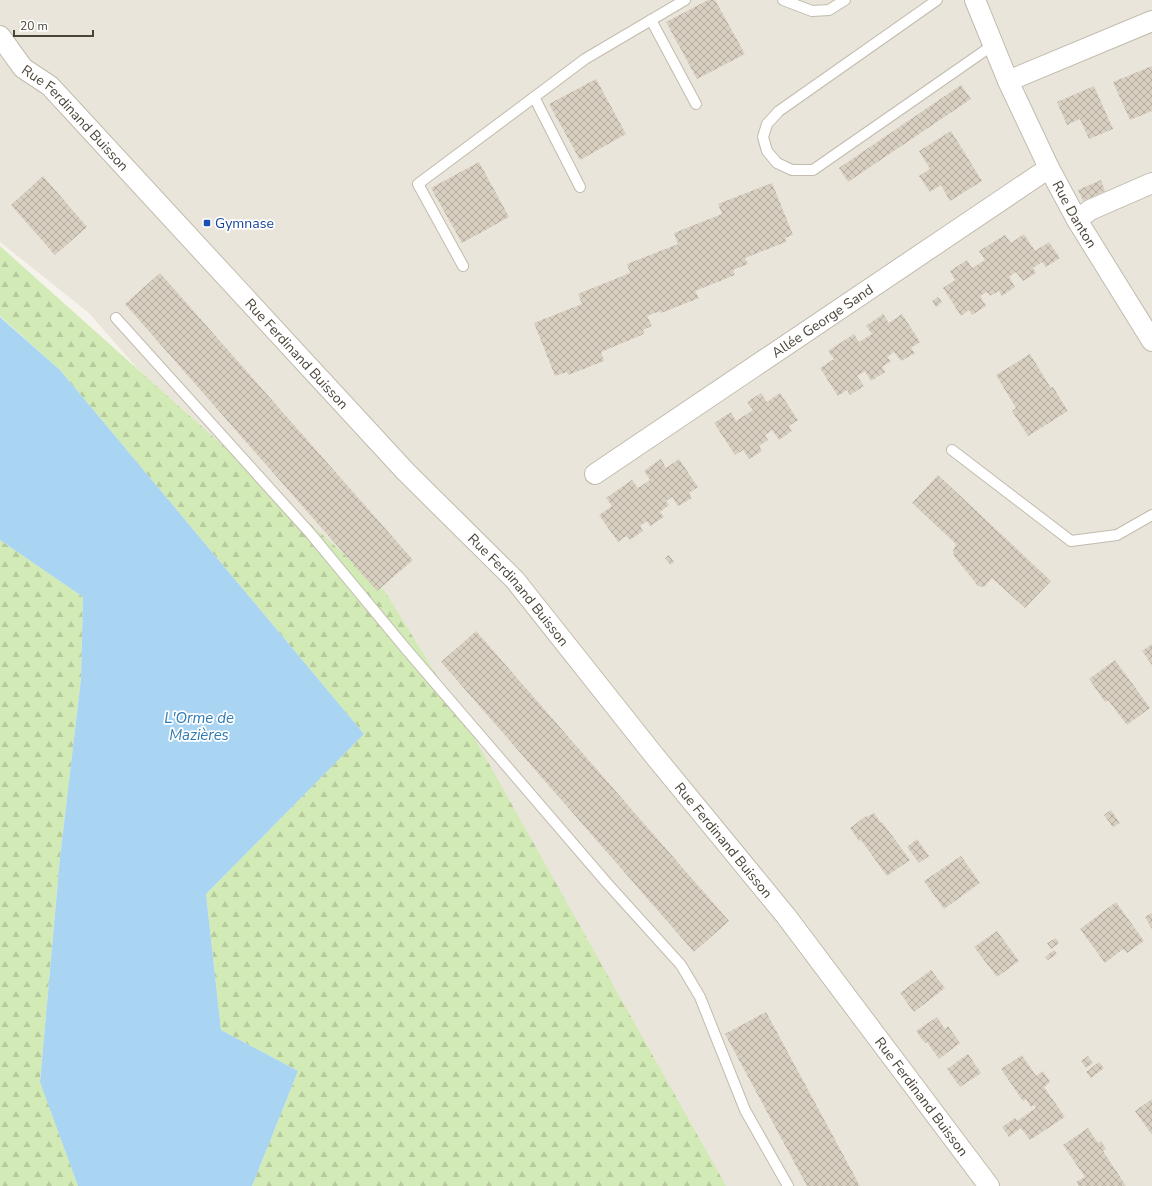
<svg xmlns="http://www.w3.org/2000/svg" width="1152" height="1186" viewBox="0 0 1152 1186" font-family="'Nunito Sans',sans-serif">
  <defs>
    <pattern id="forest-firs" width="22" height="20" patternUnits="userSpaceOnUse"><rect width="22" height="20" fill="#d2eab5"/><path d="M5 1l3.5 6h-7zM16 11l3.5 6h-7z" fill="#b6ca9c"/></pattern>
    <pattern id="building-cross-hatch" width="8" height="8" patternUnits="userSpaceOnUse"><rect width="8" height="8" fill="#d8cfc1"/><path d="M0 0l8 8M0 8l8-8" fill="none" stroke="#b1aa9e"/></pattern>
  </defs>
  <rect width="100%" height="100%" fill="#f6f3ec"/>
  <!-- residential -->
  <polygon fill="#eae5da" points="0,0 1152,0 1152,1186 722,1186 489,771 89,313 0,242"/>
  <!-- forest -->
  <g fill="url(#forest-firs)">
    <polygon points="0,246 384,590 466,723 726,1186 252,1186 298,1071 221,1030 206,894 364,734 60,370 0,316"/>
    <polygon points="0,540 83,597 81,679 60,858 40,1081 78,1186 0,1186"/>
  </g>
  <!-- water -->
  <polygon fill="#a9d4f2" points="0,317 60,370 364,734 206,894 221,1030 298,1071 252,1186 78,1186 40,1082 60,858 81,679 83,597 0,540"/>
  <!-- building -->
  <g fill="url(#building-cross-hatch)">
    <polygon points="708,0 715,0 745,54 697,79 666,22"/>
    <polygon points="1152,66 1152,111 1130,120 1113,82"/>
    <polygon points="596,79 626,134 580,160 549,104"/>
    <polygon points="961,85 971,99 848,182 839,168"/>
    <polygon points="1094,86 1113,129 1089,139 1080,119 1067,125 1057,102"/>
    <polygon points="951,131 982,181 950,201 941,185 930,192 919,176 930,169 919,151"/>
    <polygon points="479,162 509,217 462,243 431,188"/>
    <polygon points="43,176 87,227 55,255 11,205"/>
    <polygon points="1101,180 1105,191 1083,201 1078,190"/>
    <polygon points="772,183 793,235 785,238 786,242 745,258 748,264 733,270 735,275 695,291 699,298 661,313 660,311 647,316 652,326 643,330 644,334 601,352 604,361 568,375 567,372 555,376 534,323 582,304 578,294 630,273 627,264 678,244 674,233 722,214 718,204"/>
    <polygon points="1024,234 1035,251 1049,242 1060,258 1046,267 1042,262 1033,268 1036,273 1023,281 1016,272 1009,277 1015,287 1002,296 999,291 990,296 987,292 980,296 986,306 972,315 969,310 961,316 943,288 955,280 950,271 967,260 972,268 985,260 979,251 1005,235 1011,243"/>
    <polygon points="160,273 413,560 377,591 125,304"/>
    <polygon points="938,297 942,302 936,307 932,301"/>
    <polygon points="883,314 889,323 902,314 920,342 911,348 915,353 901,361 894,352 887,357 891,361 882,367 885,372 871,381 865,371 857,376 864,386 850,395 847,390 838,396 820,368 834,359 828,351 854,334 859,342 872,334 866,326"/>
    <polygon points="1030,354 1051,388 1053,387 1068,411 1028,436 1012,411 1016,408 996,375"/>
    <polygon points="761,393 767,402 780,393 798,420 789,426 792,431 779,440 772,430 765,435 768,440 759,446 762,451 749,459 743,450 735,455 714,423 731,412 736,421 753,410 747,402"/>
    <polygon points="661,459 666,468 679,459 698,487 689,493 692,498 678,506 672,497 666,501 669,505 660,512 664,517 650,526 647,521 640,526 643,531 630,540 626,536 618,542 599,515 612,506 606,498 632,480 638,488 650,480 644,471"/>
    <polygon points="938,475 1051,581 1025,608 992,578 984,587 978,586 954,556 953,551 956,544 912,503"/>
    <polygon points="669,555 674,562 670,565 665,558"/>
    <polygon points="476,631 729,921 694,952 441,662"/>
    <polygon points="1152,644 1152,665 1142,651"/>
    <polygon points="1115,660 1150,708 1127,725 1108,700 1105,702 1089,679"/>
    <polygon points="1111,810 1120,823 1113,827 1104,815"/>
    <polygon points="874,813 881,823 882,822 910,860 887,876 861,840 859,841 850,828 866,816 867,817"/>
    <polygon points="917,839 929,856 919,863 907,847"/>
    <polygon points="961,856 980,883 944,909 924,881"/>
    <polygon points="1116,902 1144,941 1127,953 1123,949 1105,963 1080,929"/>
    <polygon points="1152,913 1152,929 1145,917"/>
    <polygon points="997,931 1019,961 997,977 974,947"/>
    <polygon points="1056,938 1059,943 1051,949 1047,943"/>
    <polygon points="1054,950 1057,954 1048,960 1045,957"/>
    <polygon points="931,970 945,988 914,1012 900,993"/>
    <polygon points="766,1012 860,1186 807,1186 725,1034"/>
    <polygon points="937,1017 945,1029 948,1026 960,1043 939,1059 927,1042 925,1043 916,1031"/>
    <polygon points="968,1054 981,1073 960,1087 947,1069"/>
    <polygon points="1022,1055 1036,1076 1043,1071 1050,1082 1044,1087 1065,1117 1030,1140 1021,1128 1009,1137 1002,1127 1015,1118 1017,1121 1036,1108 1034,1105 1031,1107 1026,1099 1023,1101 1001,1069"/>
    <polygon points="1088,1056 1093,1063 1086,1068 1081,1061"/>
    <polygon points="1099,1062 1104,1068 1091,1078 1086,1072"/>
    <polygon points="1152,1099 1152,1135 1135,1111"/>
    <polygon points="1088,1128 1098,1143 1101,1141 1106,1149 1103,1151 1126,1186 1079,1186 1076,1182 1085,1177 1063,1145"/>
  </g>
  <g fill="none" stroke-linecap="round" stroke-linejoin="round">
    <defs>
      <g id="service">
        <polyline points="783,0 812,11 829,10 845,0"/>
        <polyline points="937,0 779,111 767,124 763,137 767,151 777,163 792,170 813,170 993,45"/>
        <polyline points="651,20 696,104"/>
        <polyline points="534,97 580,187"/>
        <polyline points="463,266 418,184 585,59 685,0"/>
        <polyline points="116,318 310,533 406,649 606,882 681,965 700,997 745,1110 788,1186"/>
        <polyline points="952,450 1071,541 1117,535 1152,515"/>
      </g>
      <g id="minor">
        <polyline points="975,0 1008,81"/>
        <path id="s1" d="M1152 21 1008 81 1049 168 1077 220 1152 341"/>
        <path id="s2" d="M0 36 23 68 50 86 406 472 515 580 653 754 786 916 989 1186"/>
        <polyline points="1077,220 1090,210 1152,183"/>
        <path id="s3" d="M595 474 1049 168"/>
      </g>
    </defs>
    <!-- service casing -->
    <use href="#service" stroke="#c2bbae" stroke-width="12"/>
    <!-- minor casing -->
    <use href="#minor" stroke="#c2bbae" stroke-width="22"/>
    <!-- service -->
    <use href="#service" stroke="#fff" stroke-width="10"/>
    <!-- minor -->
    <use href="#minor" stroke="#fff" stroke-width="20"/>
  </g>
  <!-- markers -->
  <rect fill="#1a4fb4" stroke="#fff" stroke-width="1.5" x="203" y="219" width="8" height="8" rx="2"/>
  <g text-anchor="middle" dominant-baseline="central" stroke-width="3.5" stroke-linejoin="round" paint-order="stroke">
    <!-- street labels -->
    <g font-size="14" fill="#4b4439" stroke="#fff">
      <text stroke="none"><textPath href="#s2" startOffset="112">Rue Ferdinand Buisson</textPath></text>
      <text stroke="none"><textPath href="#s1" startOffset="305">Rue Danton</textPath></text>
      <text stroke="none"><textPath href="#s3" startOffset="274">Allée George Sand</textPath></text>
      <text stroke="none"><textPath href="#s2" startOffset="436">Rue Ferdinand Buisson</textPath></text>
      <text stroke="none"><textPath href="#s2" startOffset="760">Rue Ferdinand Buisson</textPath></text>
      <text stroke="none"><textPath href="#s2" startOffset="1084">Rue Ferdinand Buisson</textPath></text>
      <text stroke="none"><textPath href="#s2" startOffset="1408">Rue Ferdinand Buisson</textPath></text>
    </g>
    <!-- transit labels -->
    <g font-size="14" fill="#164399" stroke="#fff" text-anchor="start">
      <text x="215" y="223">Gymnase</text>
    </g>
    <!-- water labels -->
    <g font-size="15" font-style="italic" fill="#2e7ab2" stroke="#fff">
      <text x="199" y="718">L'Orme de<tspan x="199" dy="17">Mazières</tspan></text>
    </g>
  </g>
  <!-- scale -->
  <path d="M14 30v6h79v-6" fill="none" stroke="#4b4439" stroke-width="2"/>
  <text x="20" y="30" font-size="12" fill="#4b4439" stroke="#ffffff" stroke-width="3" paint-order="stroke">20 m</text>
</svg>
